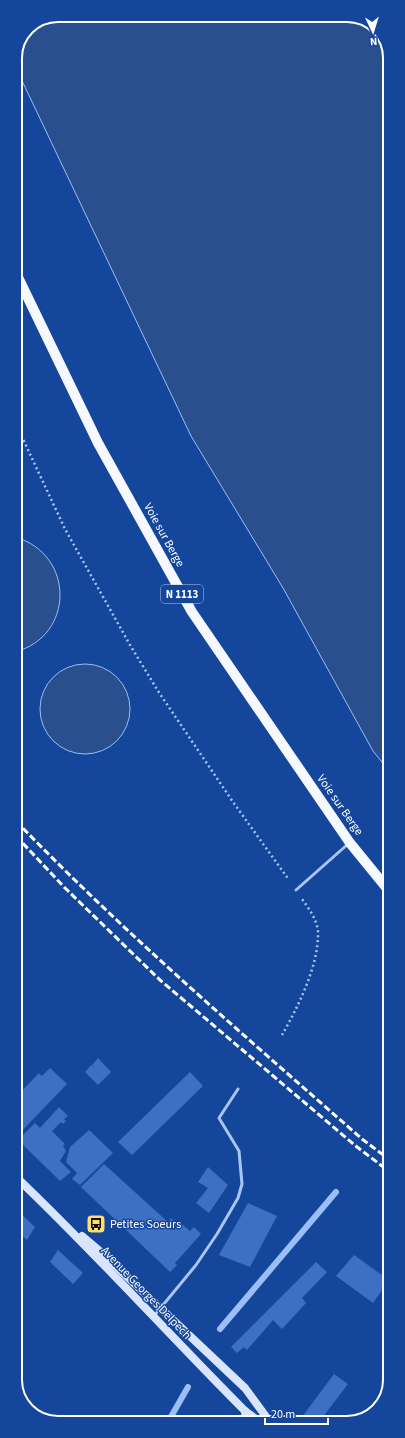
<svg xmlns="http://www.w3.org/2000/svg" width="405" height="1438" viewBox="0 0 405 1438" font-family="'Source Sans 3',sans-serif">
  <rect width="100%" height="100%" fill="#14469b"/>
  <!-- water -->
  <g fill="#2a4f8f" stroke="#9abff6">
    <polygon points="58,15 352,15 375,26 389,49 390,772 373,751 283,588 191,436 15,66 15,58 28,27"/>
    <path d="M15 537C75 554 75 636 15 652Z"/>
    <circle cx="85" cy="709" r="45"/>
  </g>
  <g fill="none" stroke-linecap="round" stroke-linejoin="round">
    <!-- stream -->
    <g stroke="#9abff6" stroke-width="6">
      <polyline points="220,1329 336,1192"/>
      <polyline points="168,1422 188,1387"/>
    </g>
  </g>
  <!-- building -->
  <g fill="#3d6fc2">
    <polygon points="98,1058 111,1072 98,1085 85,1072 91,1065 95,1068 92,1065"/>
    <polygon points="16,1062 20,1066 16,1071"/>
    <polygon points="50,1068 67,1084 16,1137 16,1118 19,1115 16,1112 16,1097 39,1073 42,1076"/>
    <polygon points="190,1072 203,1086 132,1155 118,1142"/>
    <polygon points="59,1107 68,1116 64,1119 66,1121 63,1124 61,1122 52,1131 65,1144 63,1146 66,1151 60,1161 71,1172 60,1181 18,1140 35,1123 40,1128"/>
    <polygon points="89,1130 113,1153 80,1185 72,1179 77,1173 66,1162 70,1147"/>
    <polygon points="104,1164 168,1222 171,1218 176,1223 178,1221 190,1231 194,1227 201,1234 175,1263 177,1265 170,1272 81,1187"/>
    <polygon points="208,1167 228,1185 209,1213 196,1203 208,1188 198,1182"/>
    <polygon points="248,1203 277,1216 250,1267 219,1255"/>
    <polygon points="16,1209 35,1227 27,1240 16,1230"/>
    <polygon points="58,1250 83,1273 73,1284 50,1262"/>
    <polygon points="354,1255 389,1280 373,1303 336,1276"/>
    <polygon points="316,1262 327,1272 302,1298 306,1303 282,1329 273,1320 247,1350 244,1347 237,1353 231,1347"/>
    <polygon points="334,1374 348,1384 319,1422 308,1422 302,1417"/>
  </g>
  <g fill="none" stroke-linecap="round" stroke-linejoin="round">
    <!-- path -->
    <g stroke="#a8c5f3" stroke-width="2.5" stroke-dasharray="2 3" stroke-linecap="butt">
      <polyline points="15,422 65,529 130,645 158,691 233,802 289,880"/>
      <path d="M282 1035C298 1007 319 965 318 932 317 919 309 909 302 899"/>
    </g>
    <!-- lane -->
    <g stroke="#a8c5f3" stroke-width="3">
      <polyline points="296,890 348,844"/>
      <polyline points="154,1316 196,1265 217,1234 238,1198 242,1184 239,1151 219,1118 238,1089"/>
    </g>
    <!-- secondary -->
    <g stroke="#d8e5fd" stroke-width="8">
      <path d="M16 1177C95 1252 168 1334 245 1411L260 1422"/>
      <polyline points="82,1236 102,1253 245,1388 270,1422"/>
      <polyline points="245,1411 246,1422"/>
    </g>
    <!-- primary -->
    <polyline stroke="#f5f8ff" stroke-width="10" points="15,271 98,443 192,612 350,843 390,892"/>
    <!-- rail -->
    <g stroke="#fff" stroke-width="3" stroke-dasharray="7 3" stroke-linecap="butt">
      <path d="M16 821C125 934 244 1035 362 1139L390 1160"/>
      <polyline points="16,836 65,888 160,980 357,1147 390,1172"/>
    </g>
  </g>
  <!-- icons -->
  <defs>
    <symbol id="bus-square" viewBox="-11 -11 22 22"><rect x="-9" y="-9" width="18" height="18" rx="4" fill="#ffde6b" stroke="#14469b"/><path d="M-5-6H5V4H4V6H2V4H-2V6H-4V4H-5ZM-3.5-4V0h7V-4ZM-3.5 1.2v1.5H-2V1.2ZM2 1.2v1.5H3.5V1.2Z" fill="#111"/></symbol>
  </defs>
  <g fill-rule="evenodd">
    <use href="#bus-square" x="85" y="1213" width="22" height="22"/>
  </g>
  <g text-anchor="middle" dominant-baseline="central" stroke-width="3" stroke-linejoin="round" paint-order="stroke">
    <!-- shield labels -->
    <rect fill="#14469b" stroke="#b8c8e1" stroke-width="1" x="161" y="585" width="42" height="18" rx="3"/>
    <g font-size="11" font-weight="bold" fill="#fff">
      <text x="182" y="594">N 1113</text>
    </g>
    <!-- street labels -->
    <g font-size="12" fill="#fff" stroke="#14469b">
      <text transform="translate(164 535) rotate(61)">Voie sur Berge</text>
      <text transform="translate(340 805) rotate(55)">Voie sur Berge</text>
      <text transform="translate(146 1293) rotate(46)">Avenue Georges Delpech</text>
    </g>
    <!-- poi labels -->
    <g font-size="12" fill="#fff" stroke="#14469b" text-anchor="start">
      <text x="110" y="1224">Petites Soeurs</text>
    </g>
  </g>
  <!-- crop -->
  <path d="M0 0H405V1438H0ZM58 22H347A36 36 0 0 1 383 58V1380A36 36 0 0 1 347 1416H58A36 36 0 0 1 22 1380V58A36 36 0 0 1 58 22Z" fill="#14469b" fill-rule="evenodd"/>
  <path fill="none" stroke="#fff" stroke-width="2" d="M58 22H347A36 36 0 0 1 383 58V1380A36 36 0 0 1 347 1416H58A36 36 0 0 1 22 1380V58A36 36 0 0 1 58 22Z"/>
  <!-- north arrow -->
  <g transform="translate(373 32) rotate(176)" stroke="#14469b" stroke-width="3" paint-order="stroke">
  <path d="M0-3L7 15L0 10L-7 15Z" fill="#ffffff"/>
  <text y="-6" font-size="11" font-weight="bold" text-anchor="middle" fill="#ffffff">N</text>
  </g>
  <!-- scale -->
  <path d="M265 1418v6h63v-6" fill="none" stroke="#ffffff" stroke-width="2"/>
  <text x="271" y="1418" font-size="12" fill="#ffffff" stroke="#14469b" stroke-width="3" paint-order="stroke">20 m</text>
</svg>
